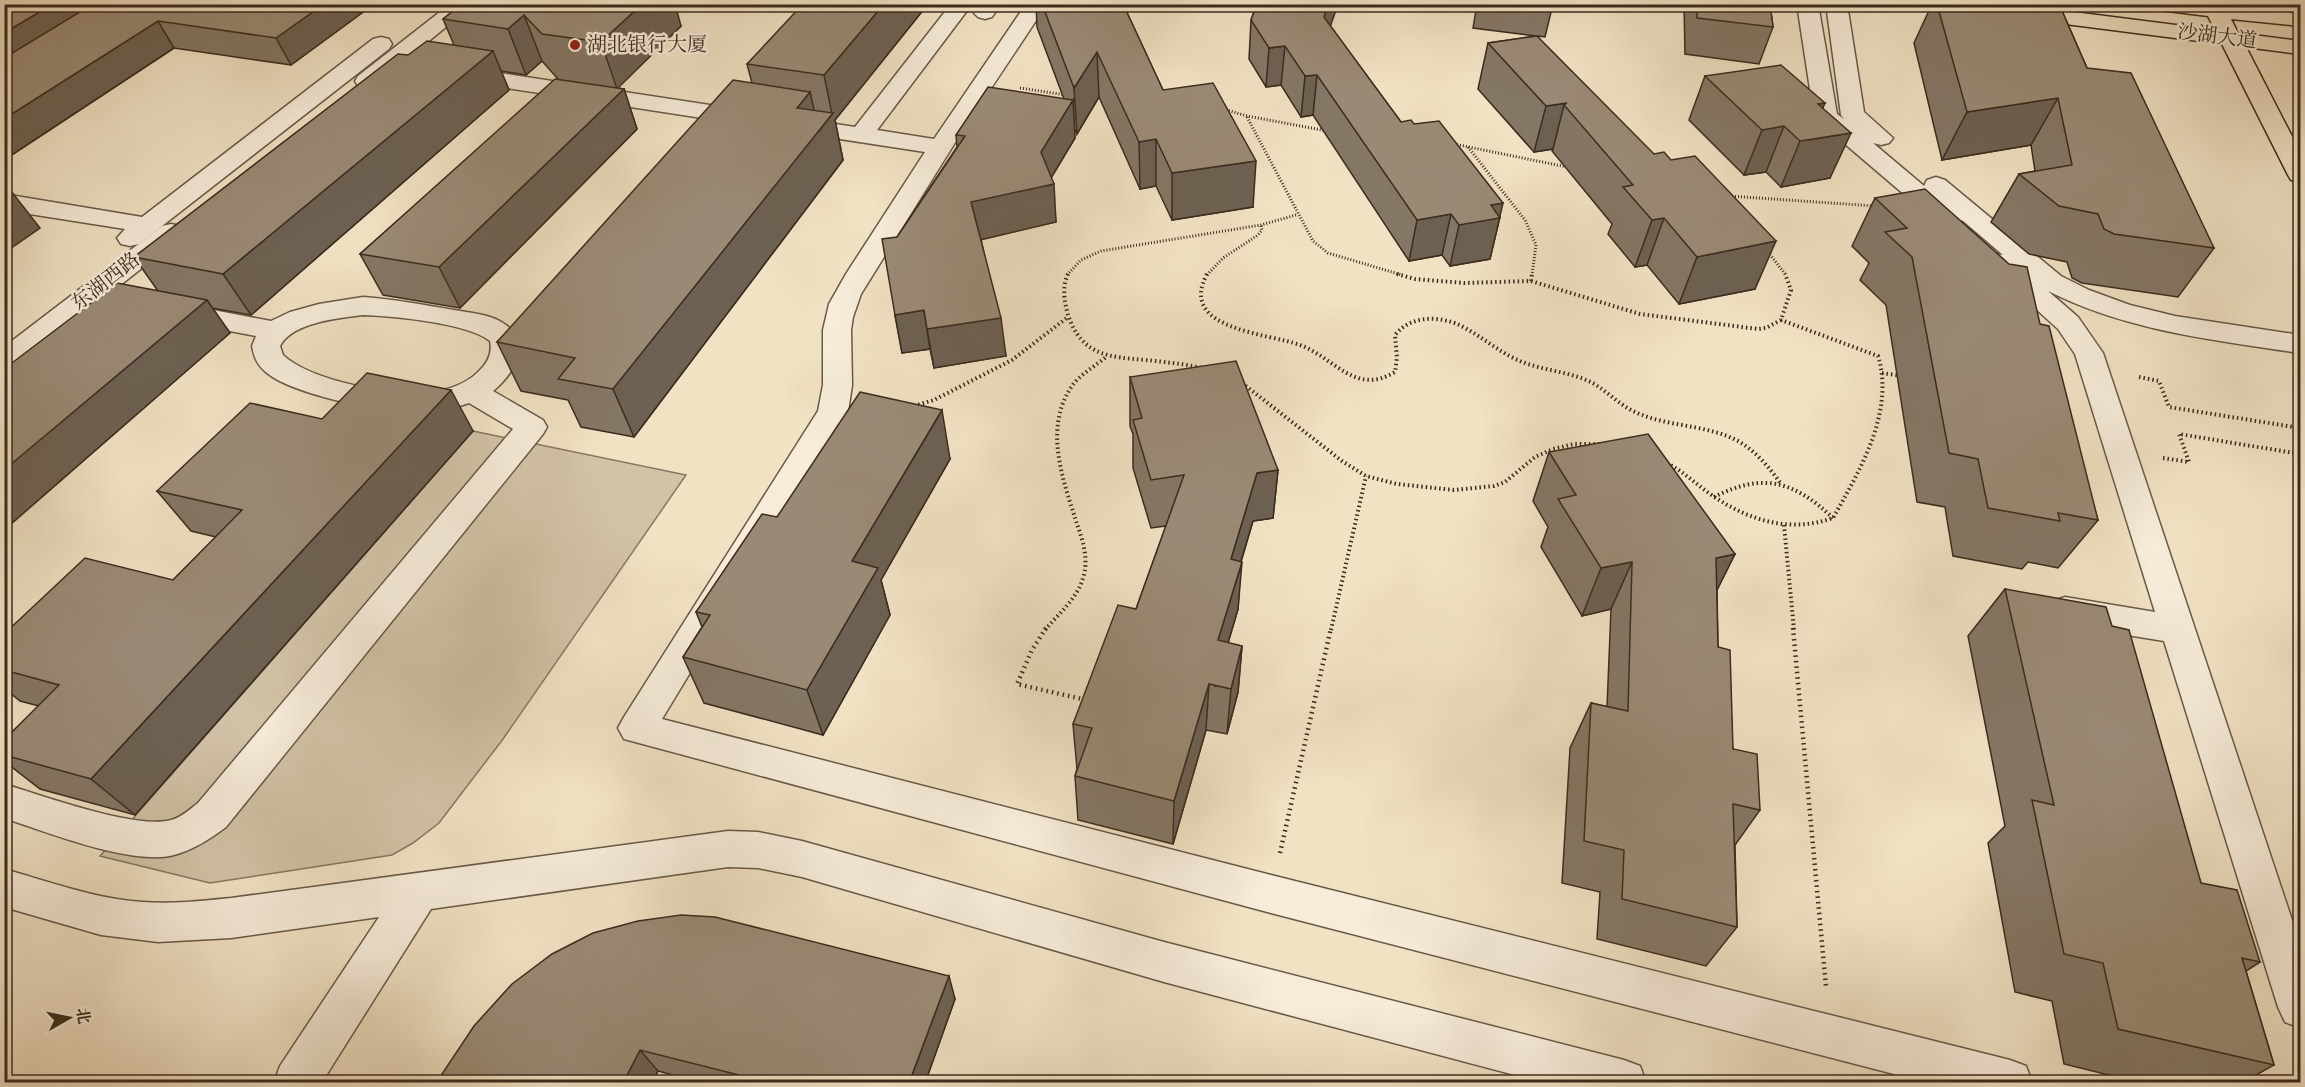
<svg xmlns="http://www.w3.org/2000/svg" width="2305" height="1087" viewBox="0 0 2305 1087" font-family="'IM FELL English','Noto Serif SC',serif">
  <rect width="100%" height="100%" fill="#f1e2c4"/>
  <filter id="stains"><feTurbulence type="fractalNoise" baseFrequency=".00333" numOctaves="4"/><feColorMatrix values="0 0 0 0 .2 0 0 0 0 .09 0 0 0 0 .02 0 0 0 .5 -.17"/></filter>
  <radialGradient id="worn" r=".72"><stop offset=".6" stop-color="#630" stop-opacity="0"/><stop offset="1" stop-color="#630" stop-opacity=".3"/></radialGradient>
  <!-- green -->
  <polygon fill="#d2c3a8" stroke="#867764" stroke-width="1.5" points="473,431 686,475 503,739 439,823 413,843 392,855 210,883 100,856"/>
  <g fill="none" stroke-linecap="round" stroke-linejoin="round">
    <defs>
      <g id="minor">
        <polygon points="450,4 474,4 374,86 366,88 358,86 355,81 358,76"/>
        <polygon points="951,4 972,4 877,130 934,139 1026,4 1047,4 956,141 861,294 853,317 851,330 852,385 848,412 662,719 1271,875 2010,1060 2026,1066 2032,1082 1925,1082 1271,913 624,739 618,728 624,717 818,411 823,385 823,330 829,304 846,274 925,152 460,81 452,79 449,74 452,69 460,67 855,127"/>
        <polygon points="980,4 1001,4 992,17 985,19 978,17 974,13"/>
        <path d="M1797 4H1818L1837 114 1844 119 1841 115 1826 4H1847L1864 112 1893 138 1889 143 1881 145 1873 143 1924 186 1927 180 1936 177 1945 180 2061 276 2089 290 2130 305 2175 316 2300 335V353C2214 340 2127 331 2048 291L2078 317 2103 353 2300 944V1028L2285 1022 2278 1007 2164 641 2065 625 2053 621 2048 611 2053 601 2065 597 2155 612 2075 354 2058 329 1984 262 1988 256 1997 254 2003 255 1962 220 1958 225 1949 228 1940 225 1818 121 1814 116Z"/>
        <polygon points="381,37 389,39 392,44 389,49 139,244 130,246 121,244 117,238 125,229 4,210 4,194 142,217 373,39"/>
        <polygon points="171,224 180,226 184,232 180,238 14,369 4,371 4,347 162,226"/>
        <path d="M363 297C394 299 424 305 454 310 470 313 489 314 503 323 533 342 514 374 493 391L543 420 547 427 543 434 226 827C210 839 193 850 174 855 131 866 47 832 4 818V784C41 795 136 830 171 820 181 818 190 809 198 803L513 429 469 403C454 408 439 413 424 413 388 414 294 395 267 373 257 365 254 357 252 346L256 336 177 321 167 318 163 312 167 306 177 303 271 321 290 312 319 304ZM363 315C393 316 468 323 490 341 493 354 487 364 477 373 465 384 448 390 432 392 394 397 311 381 283 355L280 346C292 322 340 318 363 315Z"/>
        <path d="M728 831 758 832 802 841 1164 942 1624 1060 1640 1066 1646 1082H1541L1164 982 802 877 758 868 728 867 431 909 322 1082H274L280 1066 379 917 231 938 158 942 101 935 4 907V869C50 882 96 899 143 902 173 904 202 901 231 898Z"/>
      </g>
      <polygon id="major" points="1945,4 2010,4 2215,30 2208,16 2159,10 2152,8 2149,4 2224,4 2300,14 2300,26 2231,19 2238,33 2300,41 2300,54 2246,47 2300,152 2300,182 2291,180 2288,175 2222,44 1955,10 1948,8"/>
    </defs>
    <!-- minor casing -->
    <use href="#minor" stroke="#685948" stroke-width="3"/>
    <!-- major casing -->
    <use href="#major" stroke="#3b2b1f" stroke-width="3"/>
    <!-- path-far2 -->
    <g stroke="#3b2b1f" stroke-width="3" stroke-dasharray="1 2" stroke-linecap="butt">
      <polyline points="1020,88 1066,95"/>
      <polyline points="1223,109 1247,116 1327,131"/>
      <polyline points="1247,117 1313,241 1328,253 1402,275"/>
      <polyline points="1454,144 1567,167"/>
      <polyline points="1468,147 1525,220 1536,245 1532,275"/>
      <polyline points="1729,196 1875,206"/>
      <polyline points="1768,252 1786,275"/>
      <polyline points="1067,275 1081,260 1101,251 1261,225 1296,215"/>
      <polyline points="1207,275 1223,258 1258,235 1262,230 1261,225"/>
    </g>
    <!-- path-far1 -->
    <g stroke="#3b2b1f" stroke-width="4" stroke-dasharray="1.5 3" stroke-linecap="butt">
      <path d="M1068 274C1062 286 1064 301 1068 315 1082 356 1109 357 1146 360 1165 362 1184 364 1202 368"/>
      <path d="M1207 274C1177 330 1268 333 1300 345 1335 358 1355 396 1395 372L1397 357 1395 335C1408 319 1428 316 1448 321 1470 326 1497 352 1520 361 1541 370 1565 371 1586 380 1604 387 1617 404 1635 412 1667 427 1704 424 1736 440 1754 449 1770 468 1781 484"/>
      <polyline points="1397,274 1415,279 1464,283 1531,281 1640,314 1758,329 1766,328 1781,320 1791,290 1785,274"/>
      <polyline points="1531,281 1532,274"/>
      <polyline points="1882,373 1902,376"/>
      <polyline points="2139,377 2159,381 2169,407 2300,428"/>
      <polyline points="1242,383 1342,461 1366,476 1397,484 1454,490 1494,486 1505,482 1535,457 1553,449 1574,444 1600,444"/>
      <polyline points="914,406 934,400 1012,360 1068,317"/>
      <polyline points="2163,458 2189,462 2179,434 2300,454"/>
      <path d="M1667 463C1684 472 1697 485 1713 496 1750 521 1790 533 1833 518 1860 470 1895 412 1878 356L1781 320"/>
      <path d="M1714 497C1763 472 1794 481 1833 518"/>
      <polyline points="1784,525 1794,630"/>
      <path d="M1045 630C1059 613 1077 599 1083 578 1089 560 1083 541 1077 524 1063 480 1043 428 1072 386 1080 374 1096 366 1107 356"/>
      <polyline points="1331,630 1366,476"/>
    </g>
    <!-- path -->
    <g stroke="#3b2b1f" stroke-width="4.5" stroke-dasharray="1.5 4" stroke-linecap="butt">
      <polyline points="1046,628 1032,650 1017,684 1086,700"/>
      <polyline points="1793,628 1826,987"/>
      <polyline points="1280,853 1331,628"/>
    </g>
    <!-- minor -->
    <use href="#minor" fill="#f6ecd9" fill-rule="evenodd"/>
    <!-- major -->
    <use href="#major" fill="#f1e2c4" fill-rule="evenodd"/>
  </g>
  <!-- wall -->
  <g fill="#847765" stroke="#3b2b1f" stroke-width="1.5">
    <polygon points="4,4 374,4 291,65 174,48 4,160"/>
    <polygon points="462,4 681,26 617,88 624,89 637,129 460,308 383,295 360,254 558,79 542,61 526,75 501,71 509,90 251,315 212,308 230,333 4,530 4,369 158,291 134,257 408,55 454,45 443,19"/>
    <polygon points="928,4 835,120 843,160 634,437 581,427 568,400 521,391 497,342 752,83 747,64"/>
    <polygon points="1036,4 1123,4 1163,90 1253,207 1172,220 1156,186 1140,189 1099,97 1077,134 1074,128 1075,138 1051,178 1056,222 981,239 1006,356 934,368 930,349 902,353 895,315 897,237 957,147 956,135 1064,99 1037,27"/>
    <polygon points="1257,4 1338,4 1330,26 1401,122 1414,124 1500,217 1490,259 1450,266 1442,255 1409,261 1313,115 1301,117 1281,85 1266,87 1249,59 1251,20"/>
    <polygon points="1477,4 1553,4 1545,37 1537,36 1755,289 1679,304 1647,265 1635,267 1608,234 1612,224 1552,151 1553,149 1534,152 1478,89 1488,43 1536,36 1473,28"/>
    <polygon points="1684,4 1770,4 1773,27 1759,64 1685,54"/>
    <polygon points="1932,4 1999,4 2034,8 2036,4 2059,4 2087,68 2214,248 2178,297 2082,283 2072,278 2067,262 2029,254 1991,222 2019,174 2035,171 2031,145 1942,160 1914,43"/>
    <polygon points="1705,76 1823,108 1830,178 1781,187 1766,172 1744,175 1689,120"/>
    <polygon points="1875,198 2040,324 2098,520 2058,568 2028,562 2022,569 1953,556 1945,507 1917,502 1886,305 1860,280 1869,263 1852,246"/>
    <polygon points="1130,377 1278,470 1273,518 1253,521 1241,562 1238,609 1228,643 1242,646 1238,692 1227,734 1206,730 1173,844 1078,820 1075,776 1077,769 1073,724 1136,609 1166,526 1151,528 1133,468 1133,434 1130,426"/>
    <polygon points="322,419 473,431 135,815 40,789 4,761 4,740 39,706 20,701 4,688 4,634 173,580 216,537 191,531 157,491"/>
    <polygon points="1549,452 1735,554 1717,590 1718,647 1733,749 1760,810 1735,845 1737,927 1706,966 1597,939 1600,892 1562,883 1570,748 1591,703 1607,707 1611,609 1582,616 1541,547 1548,527 1533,501"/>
    <polygon points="950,459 881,580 890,615 823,735 704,703 683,657 702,627 696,612 777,517"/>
    <polygon points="2005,589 2112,626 2201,883 2260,962 2246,971 2274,1065 2242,1083 2141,1083 2064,1064 2052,1001 2015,992 1988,843 2005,826 1968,636"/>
    <polygon points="955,999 925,1083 702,1083 658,1071 652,1083 436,1083"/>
  </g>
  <!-- shaded-wall -->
  <g fill="#6c6152" stroke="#3b2b1f" stroke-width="1.5">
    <polygon points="53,4 114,4 4,72 4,33"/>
    <polygon points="324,4 374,4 291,65 276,38"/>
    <polygon points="642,4 675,4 681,26 617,89 601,42"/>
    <polygon points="884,4 928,4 835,120 843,160 634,437 613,389 797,108 810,92 819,131 832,114 824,75"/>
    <polygon points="1328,4 1338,4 1320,56 1324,17"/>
    <polygon points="524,15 542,61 526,75 508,29"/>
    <polygon points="158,21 174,48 4,160 4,119"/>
    <polygon points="1285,46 1281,85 1266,87 1269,48"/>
    <polygon points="493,51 509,90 251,315 223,274"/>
    <polygon points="1097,52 1099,97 1077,134 1074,88"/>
    <polygon points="1317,75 1313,115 1301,117 1305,76"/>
    <polygon points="624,89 637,129 460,308 439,267"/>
    <polygon points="2058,98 2031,145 1942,160 1967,112"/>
    <polygon points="1073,100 1075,138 1046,186 1054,184 1056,222 976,241 971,202 1041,152"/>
    <polygon points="1567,103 1564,105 1553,149 1534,152 1546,106"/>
    <polygon points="1825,103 1809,140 1851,133 1830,178 1781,187 1800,141 1818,104"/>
    <polygon points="1784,126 1766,172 1744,175 1762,130"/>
    <polygon points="1156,139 1156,186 1140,189 1139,142"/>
    <polygon points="1256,161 1253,207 1172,220 1172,173"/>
    <polygon points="4,182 40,228 4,253"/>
    <polygon points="1503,203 1490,259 1450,266 1459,225 1491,205"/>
    <polygon points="1451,214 1442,255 1409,261 1417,220"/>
    <polygon points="1664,218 1647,265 1635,267 1652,220"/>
    <polygon points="1776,241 1755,289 1679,304 1697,257"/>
    <polygon points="207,300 230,333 4,530 4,470"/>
    <polygon points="924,310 930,349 902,353 895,315"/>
    <polygon points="1001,318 1006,356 934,368 927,329"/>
    <polygon points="451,390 473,431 135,815 91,779"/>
    <polygon points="942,410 950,459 881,580 890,615 823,735 807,690 852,561"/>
    <polygon points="1278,470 1273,518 1253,521 1227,607 1231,559 1257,473"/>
    <polygon points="1735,554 1711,602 1716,558"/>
    <polygon points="1242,562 1238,609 1215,687 1218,640"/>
    <polygon points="1632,562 1611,609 1582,616 1601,568"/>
    <polygon points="1242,646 1238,692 1227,734 1231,689"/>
    <polygon points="1209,684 1206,730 1173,844 1174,801"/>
    <polygon points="949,976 955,999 925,1083 909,1083"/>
    <polygon points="640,1050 658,1071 652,1083 623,1083"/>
  </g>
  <!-- building -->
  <g fill="#9a8a75" stroke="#3b2b1f" stroke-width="1.5">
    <polygon points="4,4 53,4 4,33"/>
    <polygon points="93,4 324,4 276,38 158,21 4,119 4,58"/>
    <polygon points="462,4 642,4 601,42 542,34 524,15 508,29 443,19"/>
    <polygon points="803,4 884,4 824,75 747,64"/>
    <polygon points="1042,4 1123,4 1163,90 1213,83 1256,161 1172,173 1156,139 1139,142 1097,52 1074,88"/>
    <polygon points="1257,4 1328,4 1324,17 1401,122 1411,120 1414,124 1439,121 1503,203 1491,205 1500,218 1459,225 1451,214 1417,220 1317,75 1305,76 1285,46 1269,48 1251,20"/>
    <polygon points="1697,4 1770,4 1773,27 1697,18"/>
    <polygon points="1937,4 1999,4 2040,9 2039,4 2059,4 2087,68 2131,73 2214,248 2114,234 2104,229 2098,214 2059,206 2019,174 2072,165 2058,98 1967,112"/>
    <polygon points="1537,36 1654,154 1664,152 1671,160 1695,156 1776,241 1697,257 1664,218 1652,220 1623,187 1633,185 1564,105 1567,103 1546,106 1488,43"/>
    <polygon points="427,41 493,51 223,274 134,257 398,54 408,55"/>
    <polygon points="1781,65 1825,103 1818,104 1851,133 1800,141 1784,126 1762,130 1705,76"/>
    <polygon points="555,79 624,89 439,267 360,254"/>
    <polygon points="733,80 810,92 797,108 833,113 613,389 558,379 575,358 497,342"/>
    <polygon points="988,87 1073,100 1041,152 1054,184 971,202 1001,318 927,329 924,310 895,315 882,239 897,237 965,136 956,135"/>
    <polygon points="1925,189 2009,264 2027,267 2040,324 2049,326 2098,520 2058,513 2060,521 1988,508 1978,459 1949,453 1912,257 1885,232 1907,228 1875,198"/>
    <polygon points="117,283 207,300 4,470 4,369 91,303"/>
    <polygon points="1236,361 1278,470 1257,473 1231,559 1242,562 1218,640 1242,646 1231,689 1209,684 1174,801 1075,776 1092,728 1073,724 1118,605 1136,609 1184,475 1151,480 1133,420 1142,418 1130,377"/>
    <polygon points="367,373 451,390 91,779 4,755 4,740 59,685 4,670 4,634 85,558 173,580 242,510 157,491 250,403 322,419"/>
    <polygon points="860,392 942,410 852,561 878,568 807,690 683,657 710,615 696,612 762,514 777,517"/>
    <polygon points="1648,434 1735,554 1716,558 1718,647 1730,650 1733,749 1757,754 1760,810 1733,804 1737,927 1622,899 1624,850 1584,841 1591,703 1628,711 1632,562 1601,568 1558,499 1576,495 1549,452"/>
    <polygon points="2005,589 2106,607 2112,626 2129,630 2201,883 2237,890 2260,962 2242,958 2274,1065 2118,1029 2103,963 2064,954 2032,800 2054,805"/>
    <polygon points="681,915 715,917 949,976 909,1083 736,1083 739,1075 640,1050 623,1083 436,1083 474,1026 512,984 552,954 593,933 638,921"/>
  </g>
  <!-- markers -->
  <circle fill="#8f2418" stroke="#f6ecd9" stroke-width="2" cx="575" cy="45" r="6"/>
  <g text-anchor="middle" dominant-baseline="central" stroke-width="5" stroke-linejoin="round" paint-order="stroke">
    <!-- far-street labels -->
    <g font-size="20" fill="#3b2b1f" stroke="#f6ecd9">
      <text transform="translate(2217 37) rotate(7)">沙湖大道</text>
      <text transform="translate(106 282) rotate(-38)">东湖西路</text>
    </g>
    <!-- far-poi labels -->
    <g font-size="20" fill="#3b2b1f" stroke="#f6ecd9" text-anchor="start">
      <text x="587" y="45">湖北银行大厦</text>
    </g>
  </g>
  <!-- margin -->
  <rect width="2305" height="1087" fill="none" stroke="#f1e2c4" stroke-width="24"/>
  <rect x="6" y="6" width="2293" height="1075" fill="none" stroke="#3b2b1f" stroke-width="3"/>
  <rect x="12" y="12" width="2281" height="1063" fill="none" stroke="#3b2b1f" stroke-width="1.5"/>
  <!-- north arrow -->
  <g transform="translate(69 1018) rotate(81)" stroke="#f6ecd9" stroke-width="4.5" paint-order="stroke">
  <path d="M0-4.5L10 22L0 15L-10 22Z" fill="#3b2b1f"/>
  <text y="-9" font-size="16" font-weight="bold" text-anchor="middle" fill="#3b2b1f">北</text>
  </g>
  <rect width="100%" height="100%" filter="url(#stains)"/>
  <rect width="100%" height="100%" fill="url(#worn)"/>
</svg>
